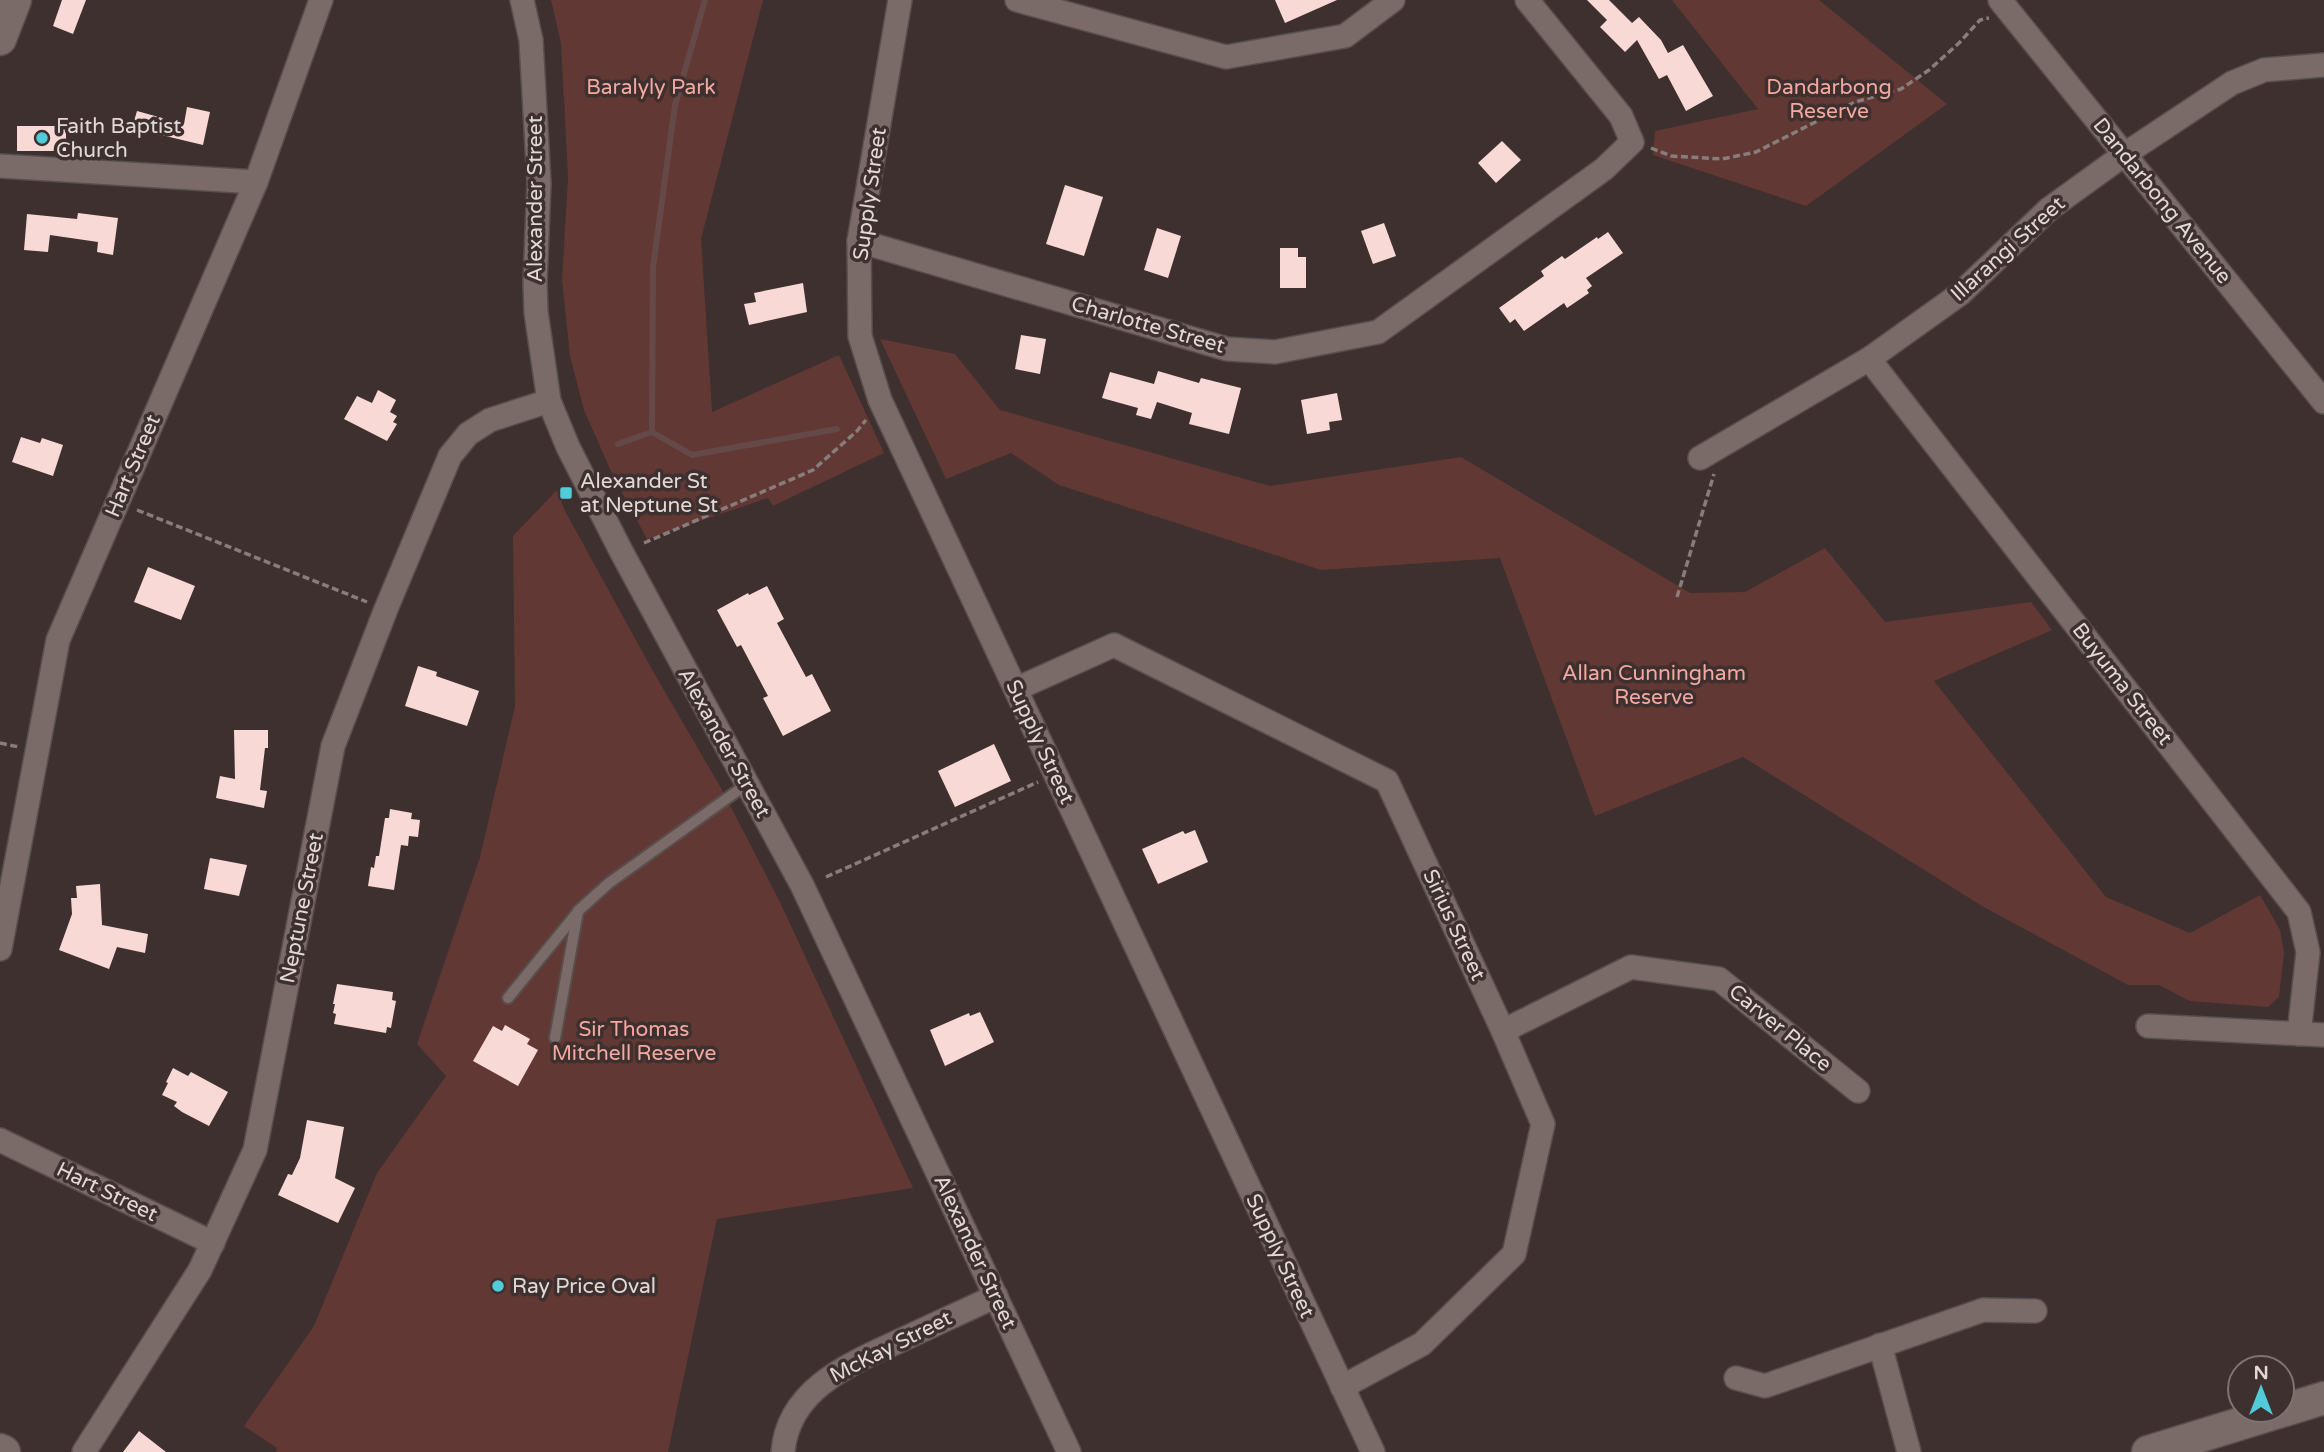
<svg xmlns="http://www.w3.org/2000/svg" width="2324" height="1452" viewBox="0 0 2324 1452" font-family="'Varela Round',sans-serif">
  <rect width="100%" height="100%" fill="#3d302f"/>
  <!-- green -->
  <g fill="#613834">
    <polygon points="551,0 763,0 701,239 712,412 839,355 884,453 773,506 768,498 647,539 614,478 584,410 570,356 562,280 568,177 561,43"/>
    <polygon points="1672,0 1819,0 1947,104 1806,206 1653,155 1655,131 1758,109"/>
    <polygon points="880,339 955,354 1000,410 1270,486 1461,457 1690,593 1745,592 1825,548 1885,622 2031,602 2052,630 1934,681 2106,897 2190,933 2260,895 2280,930 2284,952 2279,997 2268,1007 2190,1001 2159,985 2128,985 1982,906 1743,757 1595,816 1500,558 1321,570 1059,485 1011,453 946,479"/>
    <polygon points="557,490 564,509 654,673 721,788 778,898 913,1188 717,1219 668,1452 276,1452 277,1448 244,1426 314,1326 377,1173 446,1076 417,1044 480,857 515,706 513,536"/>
  </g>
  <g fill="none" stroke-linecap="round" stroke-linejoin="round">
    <!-- stream -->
    <g stroke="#654948" stroke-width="6">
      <polyline points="652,432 692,455 837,429"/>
      <polyline points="618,444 652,432 653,267 675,105 705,0"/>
    </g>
  </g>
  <!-- building -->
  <g fill="#f9d9d5">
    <polygon points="62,0 86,0 73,34 53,26"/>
    <polygon points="1275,0 1337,0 1285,23"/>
    <polygon points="1587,0 1609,0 1632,23 1639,17 1661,40 1668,53 1683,45 1713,96 1686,111 1667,75 1659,79 1637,40 1625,52 1600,27 1607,20"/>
    <polygon points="187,107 210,112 203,145 132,128 137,111 184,124"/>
    <rect x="17" y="126" width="49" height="25"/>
    <polygon points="1502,141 1521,160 1496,183 1478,163"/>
    <polygon points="1065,185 1103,197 1084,256 1046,244"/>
    <polygon points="78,213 118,218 113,255 97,252 98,242 50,235 48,252 24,250 27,214 77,219"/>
    <polygon points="1384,223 1396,256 1373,264 1361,231"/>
    <polygon points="1157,228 1181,236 1168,278 1144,270"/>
    <polygon points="1608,232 1623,253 1586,278 1592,286 1587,290 1589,293 1567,308 1564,303 1524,331 1515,319 1510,323 1499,308 1544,276 1541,271 1562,256 1565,259 1597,237 1598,239"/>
    <polygon points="1280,248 1298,248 1298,257 1306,257 1306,288 1280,288"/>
    <polygon points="803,283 807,312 749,325 744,304 756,302 754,293"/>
    <polygon points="1021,335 1046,339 1040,374 1015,369"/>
    <polygon points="1158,371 1199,383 1201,378 1241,388 1229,434 1189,424 1192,413 1157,402 1151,419 1136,415 1138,408 1102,398 1110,372 1154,384"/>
    <polygon points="378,390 396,400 390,412 397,416 393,422 397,424 387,441 344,419 357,396 372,403"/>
    <polygon points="1337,393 1342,420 1329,422 1330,430 1307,434 1301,400"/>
    <polygon points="21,437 40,443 42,438 63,445 53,476 12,462"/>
    <polygon points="148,567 195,586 181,620 134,602"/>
    <polygon points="767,586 784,619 777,623 806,677 812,674 831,711 783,736 763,698 768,696 741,645 737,647 717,610 748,593 749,595"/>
    <polygon points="418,666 437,672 436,676 479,691 467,726 405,706"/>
    <polygon points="234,730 268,730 268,748 265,748 260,790 267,791 264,808 216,798 220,776 235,779"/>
    <polygon points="994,744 1011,781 955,807 938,771"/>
    <polygon points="390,809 412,813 411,819 420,820 418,837 409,836 408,846 401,845 394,890 368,886 371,867 374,868 376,856 379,856 385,818 389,818"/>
    <polygon points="1195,830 1208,862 1158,884 1142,849 1183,831 1185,834"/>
    <polygon points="210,858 247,865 239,896 204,889"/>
    <polygon points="100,884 102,925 148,934 145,953 117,947 109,969 59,950 72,914 71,898 77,898 76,886"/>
    <polygon points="337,984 393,992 392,1000 396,1001 391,1028 387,1027 386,1033 334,1024 336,1014 333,1013 335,1004 333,1004"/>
    <polygon points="980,1012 994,1042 945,1066 930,1030 969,1013 970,1016"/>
    <polygon points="505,1025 530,1039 527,1044 538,1050 518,1086 473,1061 493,1026 502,1031"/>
    <polygon points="173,1068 188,1076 191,1072 228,1092 209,1126 182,1112 174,1106 177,1102 162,1095 168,1083 166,1082"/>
    <polygon points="307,1120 344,1127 335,1178 355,1188 338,1223 278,1195 288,1174 292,1175 300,1158"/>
    <polygon points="139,1431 166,1452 123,1452"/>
  </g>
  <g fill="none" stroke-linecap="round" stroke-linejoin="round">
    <defs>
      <g id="lane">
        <polyline points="508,998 577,913"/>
        <polyline points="555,1038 578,911 609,883 747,784"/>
      </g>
      <g id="street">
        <polyline points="522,0 531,40 539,183 535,283 536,312 549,401 568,447 621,551 802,885 1069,1452"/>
        <polyline points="900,0 859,241 860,336 880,400 1373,1452"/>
        <polyline points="1017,0 1226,57 1345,36 1393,0"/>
        <polyline points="2000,0 2324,402"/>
        <polyline points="0,166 256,182"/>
        <polyline points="859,241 1227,349 1275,352 1378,332 1604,169 1632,142 1621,116 1527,0"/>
        <polyline points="1869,359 2299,912 2308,952 2299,1034"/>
        <polyline points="1700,458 1869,359 1960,294 2049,209 2125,154 2232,83 2264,70 2324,65"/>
        <polyline points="1016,689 1114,645 1387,781 1503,1031 1543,1124 1514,1254 1422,1344 1342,1387"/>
        <polyline points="0,949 58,640 256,182 321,0"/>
        <polyline points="2148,1026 2324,1035"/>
        <polyline points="1503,1031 1631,967 1719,979 1858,1091"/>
        <polyline points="0,1140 213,1243"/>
        <polyline points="1880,1345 1909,1452"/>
        <polyline points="1736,1378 1765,1386 1983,1310 2035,1311"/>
        <polyline points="84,1452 200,1270 255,1150 333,746 386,609 450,456 468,434 490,420 549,401"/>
        <path d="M783 1452C788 1386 857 1361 908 1337 937 1323 967 1310 996 1296"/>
      </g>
      <g id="secondary">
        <polyline points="0,39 15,0"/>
        <polyline points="0,1450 4,1452"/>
        <polyline points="2148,1452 2324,1398"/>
      </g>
    </defs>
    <!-- lane casing -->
    <use href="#lane" stroke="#594e4d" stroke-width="14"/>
    <!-- street casing -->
    <use href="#street" stroke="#594e4d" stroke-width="26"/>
    <!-- secondary casing -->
    <use href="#secondary" stroke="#594e4d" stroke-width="35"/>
    <!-- path -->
    <g stroke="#887d7c" stroke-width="3.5" stroke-dasharray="7 3.5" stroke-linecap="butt">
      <polyline points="1651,148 1671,156 1722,159 1756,152 1855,102 1901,89 1929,70 1959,43 1980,20 1989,18"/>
      <polyline points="137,510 367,602"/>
      <polyline points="644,543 813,470 857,431 866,420"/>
      <polyline points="1677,597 1714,474"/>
      <polyline points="0,743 19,747"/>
      <polyline points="826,877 1038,782"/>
    </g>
    <!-- lane -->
    <use href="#lane" stroke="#7a6b69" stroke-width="10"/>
    <!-- street -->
    <use href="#street" stroke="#7a6b69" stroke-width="23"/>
    <!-- secondary -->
    <use href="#secondary" stroke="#7a6b69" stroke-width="32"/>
  </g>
  <!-- markers -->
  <g fill="#52cbd9" stroke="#3d302f" stroke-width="2.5">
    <circle cx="42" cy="138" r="7"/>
    <rect x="559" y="486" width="14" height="14" rx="3.5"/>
    <circle cx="498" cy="1286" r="7"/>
  </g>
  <g text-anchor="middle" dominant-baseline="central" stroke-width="7" stroke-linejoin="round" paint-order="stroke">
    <!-- park labels -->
    <g font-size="21" fill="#f3a8a0" stroke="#3d302f">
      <text x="651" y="87">Baralyly Park</text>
      <text x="1829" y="87">Dandarbong<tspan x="1829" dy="24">Reserve</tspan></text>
      <text x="1654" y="673">Allan Cunningham<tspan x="1654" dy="24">Reserve</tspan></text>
      <text x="634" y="1029">Sir Thomas<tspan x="634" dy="24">Mitchell Reserve</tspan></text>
    </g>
    <!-- poi labels -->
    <g font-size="21" fill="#e1d8d7" stroke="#3d302f" text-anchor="start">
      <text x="56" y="126">Faith Baptist<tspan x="56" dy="24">Church</tspan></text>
      <text x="580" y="481">Alexander St<tspan x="580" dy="24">at Neptune St</tspan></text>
      <text x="512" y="1286">Ray Price Oval</text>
    </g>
    <!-- street labels -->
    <g font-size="21" fill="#e1d8d7" stroke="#3d302f">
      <text transform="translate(870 194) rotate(-82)">Supply Street</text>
      <text transform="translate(535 199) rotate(-90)">Alexander Street</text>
      <text transform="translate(2162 201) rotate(51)">Dandarbong Avenue</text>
      <text transform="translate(2008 249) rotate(-42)">Illarangi Street</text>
      <text transform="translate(1148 325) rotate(16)">Charlotte Street</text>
      <text transform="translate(133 466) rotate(-67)">Hart Street</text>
      <text transform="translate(2122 684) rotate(52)">Buyuma Street</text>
      <text transform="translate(1040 742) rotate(65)">Supply Street</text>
      <text transform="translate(724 743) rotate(61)">Alexander Street</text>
      <text transform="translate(302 908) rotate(-79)">Neptune Street</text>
      <text transform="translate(1454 925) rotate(65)">Sirius Street</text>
      <text transform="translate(1780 1028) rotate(39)">Carver Place</text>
      <text transform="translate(107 1192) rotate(26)">Hart Street</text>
      <text transform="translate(975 1252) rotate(65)">Alexander Street</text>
      <text transform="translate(1280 1256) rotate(65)">Supply Street</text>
      <text transform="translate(891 1347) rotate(-27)">McKay Street</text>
    </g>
  </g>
  <!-- north arrow -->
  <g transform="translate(2261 1389)"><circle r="33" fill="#3d302f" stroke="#7f7372" stroke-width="2"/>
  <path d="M0-5L12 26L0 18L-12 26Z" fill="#52cbd9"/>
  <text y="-10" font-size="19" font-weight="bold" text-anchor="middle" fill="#e1d8d7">N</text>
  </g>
</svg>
